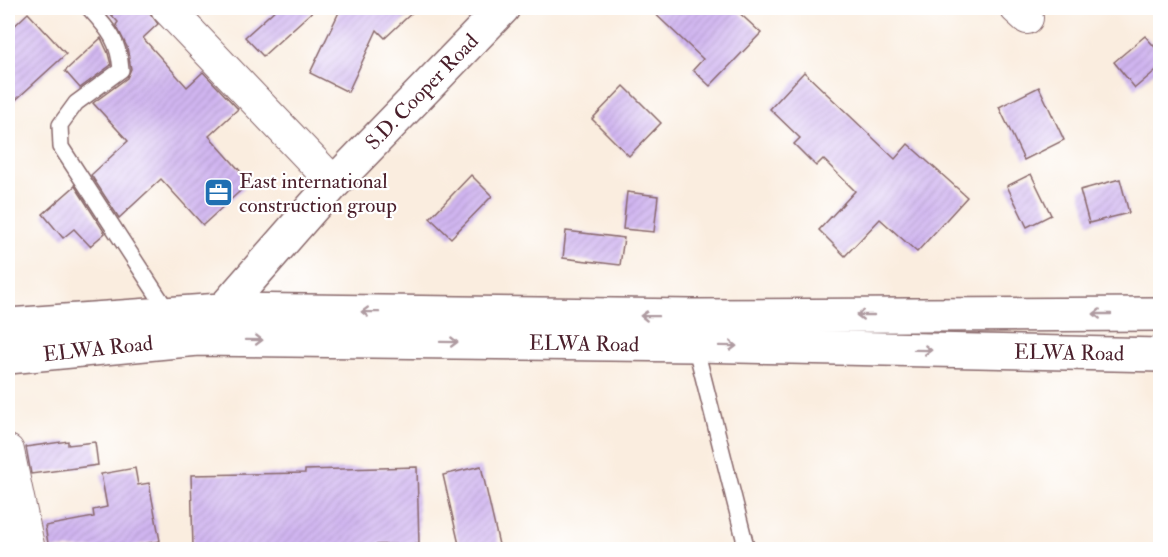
<svg xmlns="http://www.w3.org/2000/svg" width="1168" height="557" viewBox="0 0 1168 557" font-family="'IM FELL Double Pica',serif">
  <defs>
    <pattern id="building-hatch" width="6" height="6" patternUnits="userSpaceOnUse" patternTransform="scale(1.5)"><rect width="6" height="6" fill="#d0b5f0"/><path d="M-1 1l2-2M0 6l6-6M5 7l2-2" fill="none" stroke="#b49bce"/></pattern>
  </defs>
  <rect width="100%" height="100%" fill="#fff"/>
  <filter id="ink" filterUnits="userSpaceOnUse"><feTurbulence type="fractalNoise" baseFrequency=".0167" numOctaves="2"/><feDisplacementMap in="SourceGraphic" scale="12" xChannelSelector="R" yChannelSelector="G"/><feConvolveMatrix kernelMatrix="1 2 1 2 8 2 1 2 1" color-interpolation-filters="sRGB"/></filter>
  <filter id="wash" filterUnits="userSpaceOnUse"><feTurbulence type="fractalNoise" baseFrequency=".008" numOctaves="4" result="noise"/><feDisplacementMap in="SourceGraphic" scale="24" xChannelSelector="R" yChannelSelector="G"/><feGaussianBlur stdDeviation="1.35" result="paint"/><feColorMatrix in="noise" values="0 0 0 0 0 0 0 0 0 0 0 0 0 0 0 0 0 1.4 0 .05"/><feComposite in="paint" operator="in"/></filter>
  <g filter="url(#wash)">
    <rect width="100%" height="100%" fill="#faeddf"/>
    <g id="blocks">
      <!-- building -->
      <g fill="url(#building-hatch)">
        <polygon points="105,8 150,8 150,13 158,24 143,38 187,87 203,72 238,109 209,136 250,182 203,225 161,179 119,218 91,175 128,141 93,103 127,78 131,69 127,47 116,25 118,22"/>
        <polygon points="277,8 316,8 263,56 245,37"/>
        <polygon points="341,8 417,8 385,38 377,30 348,92 310,73"/>
        <polygon points="649,8 734,8 761,33 710,86 693,70 703,59"/>
        <polygon points="28,13 66,54 8,107 8,32"/>
        <polygon points="1145,36 1161,54 1161,66 1135,88 1114,62"/>
        <polygon points="101,38 108,53 111,65 80,88 65,71"/>
        <polygon points="804,72 895,159 908,144 967,197 917,252 880,219 845,256 819,230 855,191 823,159 816,166 794,144 800,138 770,109"/>
        <polygon points="624,86 661,123 629,156 592,119"/>
        <polygon points="1039,87 1064,140 1024,160 999,107"/>
        <polygon points="1031,174 1051,215 1027,227 1007,186"/>
        <polygon points="471,175 492,196 451,238 430,218"/>
        <polygon points="1120,179 1129,213 1089,223 1080,190"/>
        <polygon points="75,186 105,233 90,246 74,229 63,238 43,214"/>
        <polygon points="627,192 658,196 654,232 623,229"/>
        <polygon points="566,231 624,238 620,265 563,258"/>
        <polygon points="68,441 68,445 95,442 98,465 31,474 26,447"/>
        <polygon points="481,466 500,549 460,549 443,475"/>
        <polygon points="417,467 419,544 193,548 191,475 305,473 305,470"/>
        <polygon points="135,468 138,485 149,483 160,541 117,549 49,549 45,526 94,517 93,510 107,507 101,474"/>
      </g>
    </g>
  </g>
  <g filter="url(#ink)">
    <use href="#blocks" fill-opacity="0" stroke="#88676a" stroke-width="1.5"/>
    <g fill="none" stroke-linecap="round" stroke-linejoin="round">
      <defs>
        <g id="service">
          <path d="M89 8C108 29 119 40 121 70L76 103 60 125 61 147 169 313"/>
          <polyline points="695,345 747,550"/>
        </g>
        <g id="minor">
          <polyline points="167,8 334,183"/>
          <polyline points="1016,8 1027,18"/>
          <polyline points="8,451 29,550"/>
        </g>
        <polyline id="tertiary" points="207,328 334,183 503,8"/>
        <g id="primary">
          <polyline points="8,325 221,310 691,316 1160,314"/>
          <polyline points="8,357 198,339 695,345 1160,355"/>
        </g>
      </defs>
      <!-- service casing -->
      <use href="#service" stroke="#88676a" stroke-width="18"/>
      <!-- minor casing -->
      <use href="#minor" stroke="#88676a" stroke-width="34"/>
      <!-- tertiary casing -->
      <use href="#tertiary" stroke="#88676a" stroke-width="36"/>
      <!-- primary casing -->
      <use href="#primary" stroke="#88676a" stroke-width="36"/>
      <!-- service -->
      <use href="#service" stroke="#fff" stroke-width="15"/>
      <!-- minor -->
      <use href="#minor" stroke="#fff" stroke-width="32"/>
      <!-- tertiary -->
      <use href="#tertiary" stroke="#fff" stroke-width="33"/>
      <!-- primary -->
      <use href="#primary" stroke="#fff" stroke-width="33"/>
    </g>
    <!-- one-way arrows -->
    <defs><path id="oneway-shaft" d="M-6 0H5M1.5-3L5.5 0L1.5 3" fill="none" stroke-width="1.6" stroke-linecap="round" stroke-linejoin="round" transform="scale(1.5)"/></defs>
    <g stroke="#ae9aa0">
      <use href="#oneway-shaft" transform="translate(370 312) rotate(-179)"/>
      <use href="#oneway-shaft" transform="translate(1102 314) rotate(180)"/>
      <use href="#oneway-shaft" transform="translate(865 315) rotate(180)"/>
      <use href="#oneway-shaft" transform="translate(649 316) rotate(-179)"/>
      <use href="#oneway-shaft" transform="translate(254 340) rotate(1)"/>
      <use href="#oneway-shaft" transform="translate(449 342) rotate(1)"/>
      <use href="#oneway-shaft" transform="translate(728 346) rotate(1)"/>
      <use href="#oneway-shaft" transform="translate(923 350) rotate(1)"/>
    </g>
  </g>
  <!-- icons -->
  <defs>
    <symbol id="office-square" viewBox="-11 -11 22 22"><rect x="-9" y="-9" width="18" height="18" rx="4" fill="#1f6fb2" stroke="#fff"/><path d="M-6-3h4V-5.5h4V-3h4V5H-6ZM-1-4.5V-3h2v-1.5ZM-6 0V1H6V0Z" fill="#fff"/></symbol>
  </defs>
  <g fill-rule="evenodd">
    <use href="#office-square" x="202" y="176" width="33" height="33"/>
  </g>
  <g text-anchor="middle" dominant-baseline="central" stroke-width="4.5" stroke-linejoin="round" paint-order="stroke">
    <!-- street labels -->
    <g font-size="21" fill="#4a1f2b" stroke="#fff">
      <text transform="translate(422 92) rotate(-46)">S.D. Cooper Road</text>
      <text transform="translate(584 344) rotate(1)">ELWA Road</text>
      <text transform="translate(98 349) rotate(-6)">ELWA Road</text>
      <text transform="translate(1069 353) rotate(1)">ELWA Road</text>
    </g>
    <!-- poi labels -->
    <g font-size="21" fill="#4a1f2b" stroke="#fff" text-anchor="start">
      <text x="239" y="181">East international<tspan x="239" dy="24">construction group</tspan></text>
    </g>
  </g>
  <!-- margin -->
  <rect width="1168" height="557" fill="none" stroke="#fff" stroke-width="30"/>
</svg>
